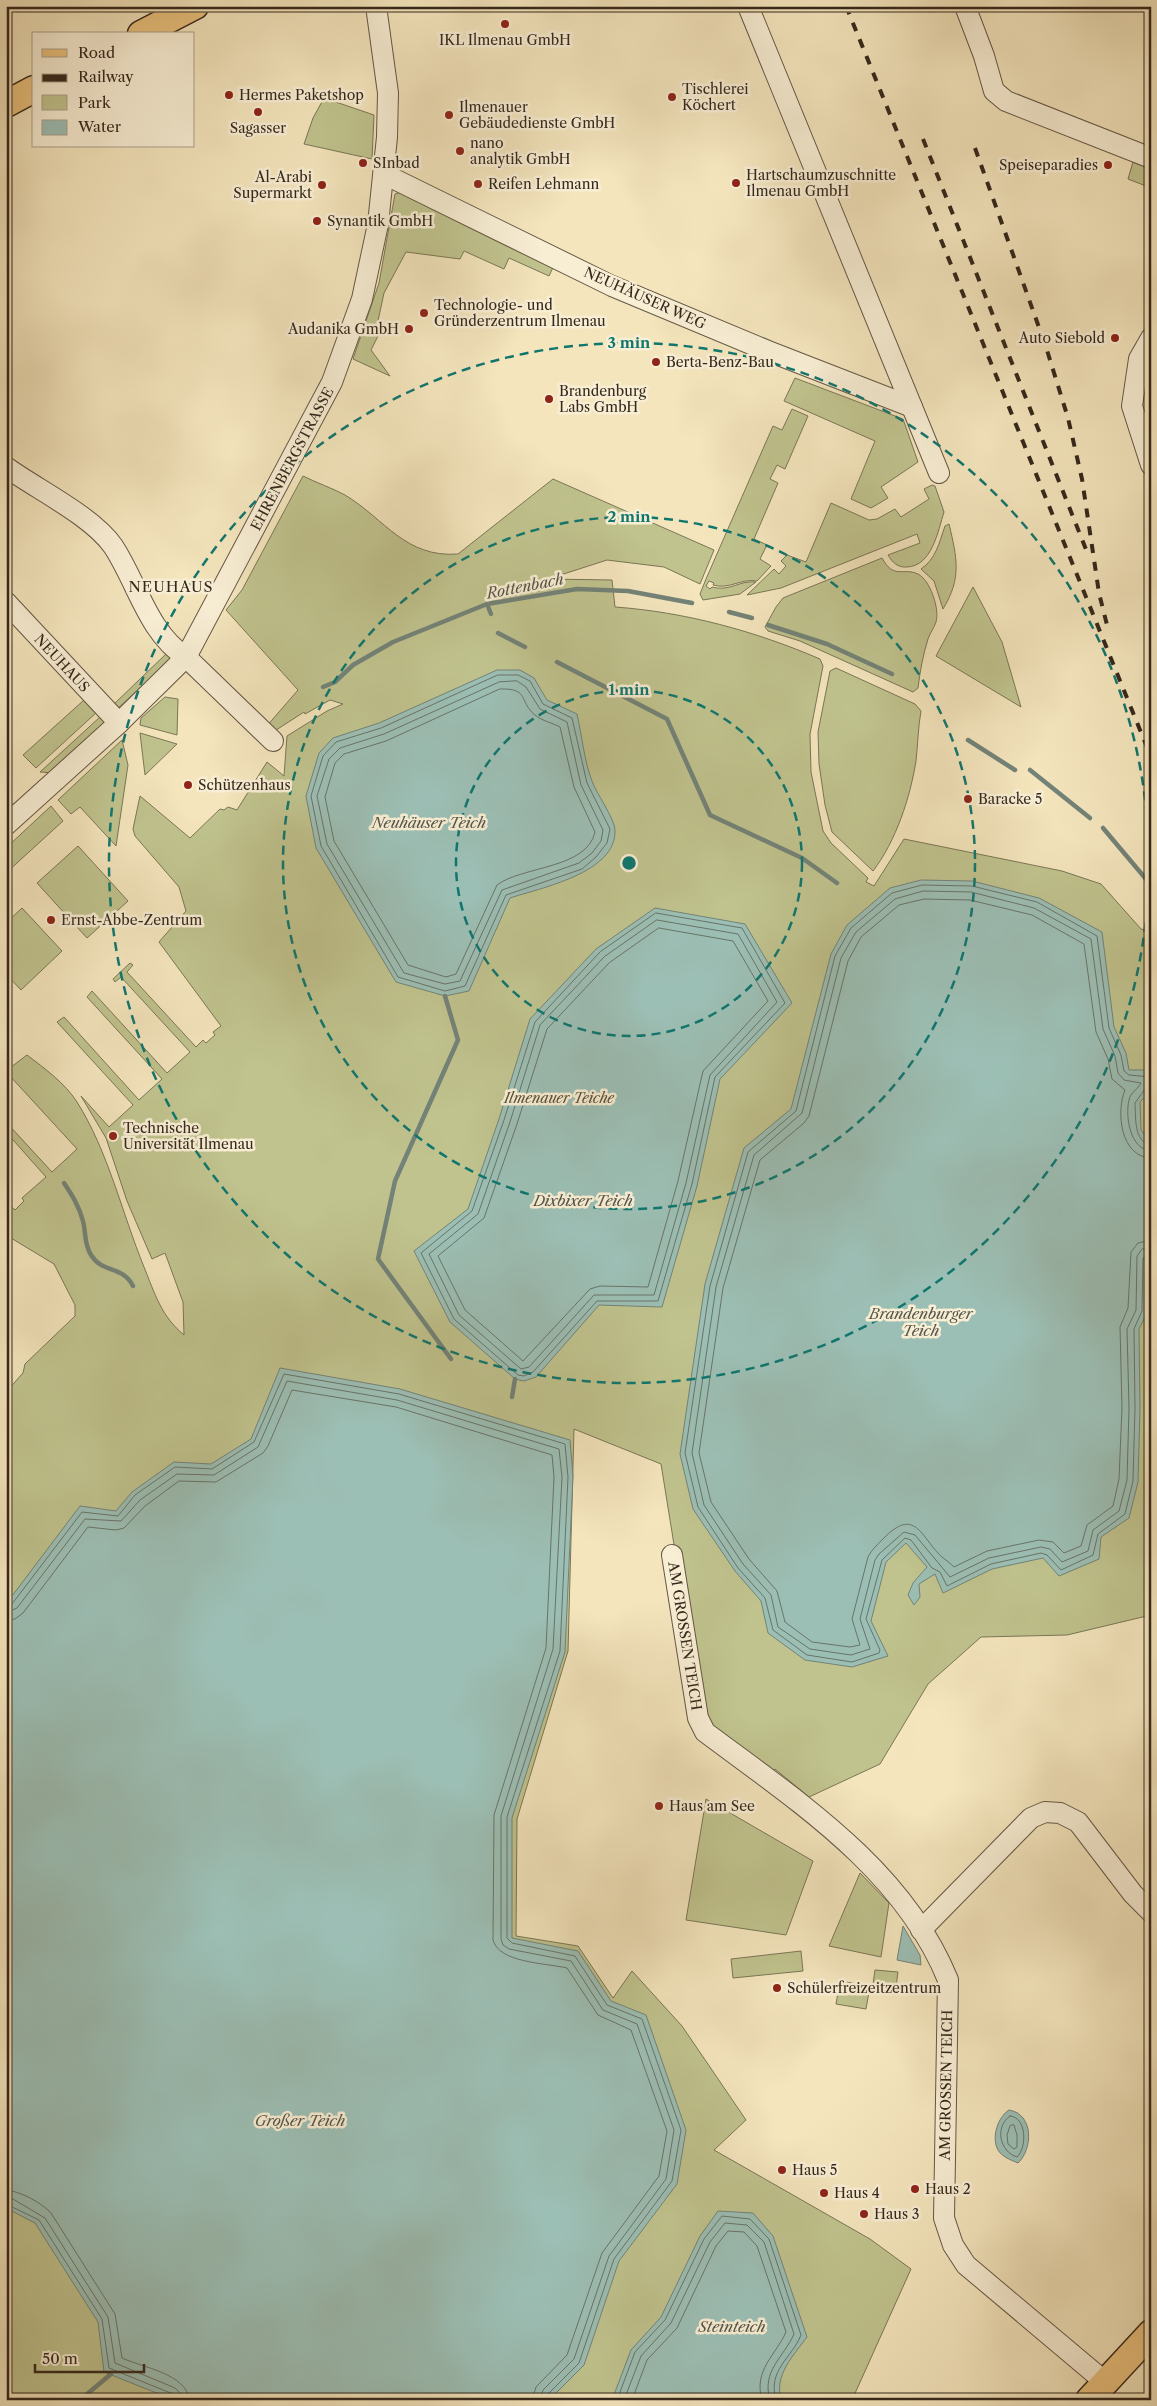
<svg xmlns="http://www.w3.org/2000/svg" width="1157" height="2406" viewBox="0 0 1157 2406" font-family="'Libre Caslon Text',serif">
  <rect width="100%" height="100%" fill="#f4e5bd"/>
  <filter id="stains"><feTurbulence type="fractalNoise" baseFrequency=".004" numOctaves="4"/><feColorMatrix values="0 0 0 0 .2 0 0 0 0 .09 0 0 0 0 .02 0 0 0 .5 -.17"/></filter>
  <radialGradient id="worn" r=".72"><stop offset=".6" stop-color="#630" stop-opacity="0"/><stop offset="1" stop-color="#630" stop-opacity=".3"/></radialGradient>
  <!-- green -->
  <g fill="#c0c38e" stroke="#7a7656">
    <polygon points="324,98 374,115 372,159 304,144 313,118"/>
    <polygon points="1133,162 1151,169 1151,188 1128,179"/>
    <polygon points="405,191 557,259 549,276 509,258 504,269 464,251 460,259 406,252 384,293 376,330 380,332 371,350 390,376 353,359 379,283 395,194"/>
    <polygon points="795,378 903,419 918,462 881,487 888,498 871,508 851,499 875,441 784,401"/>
    <path d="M792 409 808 416 785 469 777 465 770 479 778 483 754 539 767 545 760 559 771 566 757 581C741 578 729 590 713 585L714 583 709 581 706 586 710 589 712 587C729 592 740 580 756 582L740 594 703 600 700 594 706 579 773 426 782 430Z"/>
    <path d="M303 476C317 483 332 488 345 495 385 519 405 558 458 554L553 479 714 550 700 584 664 567 607 560 548 579 612 580 615 607C685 612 755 631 820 659L823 666 810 734 811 772 823 831 831 843 868 878 866 882 874 886 904 839 1062 871 1101 884 1141 929 1151 933V1615L1067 1635 981 1637 928 1684 880 1764 809 1797 775 1769 771 1773 716 1733 701 1712 661 1464 574 1429 568 1651 517 1819 516 1936 578 1946 613 1998 632 1971 682 2026 746 2120 714 2150 870 2239 911 2269 852 2400H6V1392L23 1373 25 1364 75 1316V1305L54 1264 6 1235V1201L15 1210 24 1201 22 1198 46 1177 6 1132V1122L52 1172 77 1149 9 1075 6 1077V1071L27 1055C44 1068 65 1083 77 1102 108 1151 122 1213 144 1267 155 1294 161 1316 184 1335L183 1302 165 1253 152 1259 127 1201 106 1138 81 1096 109 1127 133 1105 57 1022 64 1017 139 1100 162 1079 87 997 92 991 167 1073 190 1052 121 977 115 982 113 979 130 963 133 965 127 972 196 1047 203 1040 206 1043 215 1035 213 1032 221 1026 159 942 186 911 179 887 135 836 133 829 140 796 190 838 220 809 224 810 228 807 237 810 267 762 284 776 287 736 327 711 343 704 330 700 305 714 304 712 273 732 266 727 298 690 226 610 242 590Z"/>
    <path d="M932 485 935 486 944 512C938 531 932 566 907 567 898 568 892 562 888 555L920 543 917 534 781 588 747 595 774 569 779 574 786 566 781 561 787 555 806 562 831 503 869 520 877 519 895 509 901 517 929 499 924 489Z"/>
    <path d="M949 524C957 558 962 578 943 609L934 581 921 569C936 559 939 543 945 526Z"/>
    <path d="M882 558C894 580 903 567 918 574 930 580 940 609 936 622 934 628 930 633 928 639 923 655 920 671 918 688L913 692 800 641 768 631 765 627 776 607 783 598Z"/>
    <polygon points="973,587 1002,642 1021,707 936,656"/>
    <polygon points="167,653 173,658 117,709 113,705"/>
    <path d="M836 668 915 704 921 711C918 727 918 744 916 761 910 798 896 841 873 871L832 832 825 805 819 764 818 732 830 671Z"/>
    <polygon points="165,697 178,699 177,735 140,725 141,718"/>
    <polygon points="84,700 97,712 36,768 23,755"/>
    <polygon points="100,717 108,724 55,773 40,772"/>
    <polygon points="140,733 177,744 145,775"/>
    <polygon points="122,740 128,765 116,846 80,807 71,814 58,800"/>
    <polygon points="51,806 63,821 6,873 6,848"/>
    <polygon points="78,846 128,901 87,938 37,883"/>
    <polygon points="22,908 62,951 21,990 6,974 6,923"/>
    <polygon points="706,1799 813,1861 786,1935 686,1920"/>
    <polygon points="860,1873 889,1903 881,1957 829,1946"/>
    <polygon points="801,1951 803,1971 733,1978 731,1959"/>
    <polygon points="875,1970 898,1972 895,1994 872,1991"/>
    <polygon points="840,1981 870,1986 866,2009 836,2004"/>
  </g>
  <!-- water -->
  <g fill="#9cbfb5" stroke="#738378">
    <path d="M497 670H520L534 678 547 700 577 714C582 736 584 760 592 781 596 793 615 819 615 830 617 873 540 888 510 898L469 991 445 996 396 982 316 848 306 796 319 753 333 738 379 723Z"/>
    <polygon points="921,880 972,881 1039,898 1102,932 1114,1027 1126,1053 1129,1070 1147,1070 1151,1073 1151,1091 1140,1102 1141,1130 1151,1142 1151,1161 1147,1313 1139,1329 1140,1408 1138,1482 1129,1518 1101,1537 1099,1559 1059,1576 1043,1558 992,1569 943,1593 935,1574 919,1584 920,1597 914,1605 908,1595 913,1583 927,1567 906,1543 886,1562 871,1621 888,1656 852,1667 805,1660 768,1633 761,1601 735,1571 693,1509 680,1454 705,1284 744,1148 791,1109 831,954 847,925 890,888"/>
    <polygon points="655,908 745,924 792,1003 720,1079 697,1186 662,1307 599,1305 536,1377 524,1381 515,1379 450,1322 414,1251 468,1209 499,1119 530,1019 596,949"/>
    <polygon points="280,1368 400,1389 570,1440 573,1476 565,1652 512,1818 512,1938 578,1951 611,2001 646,2015 686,2130 677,2184 619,2261 584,2365 549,2400 174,2400 104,2372 98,2322 35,2223 6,2208 6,1604 80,1506 116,1511 132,1492 174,1462 211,1464 251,1439"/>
    <polygon points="903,1926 920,1955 921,1965 897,1960"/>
    <path d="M1009 2110C1034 2114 1033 2149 1018 2163 1011 2160 1002 2157 998 2150 991 2137 998 2117 1009 2110Z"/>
    <path d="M718 2211 753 2213 773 2236 807 2337C793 2356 774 2375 781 2400H612L631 2350 661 2317 700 2236Z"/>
  </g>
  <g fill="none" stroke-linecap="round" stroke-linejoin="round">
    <!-- shore -->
    <g stroke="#687469" stroke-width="1">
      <polygon points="498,675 518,675 530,681 543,704 572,718 587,783 610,829 607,843 596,857 582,869 506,895 465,986 445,991 398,977 321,846 311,796 323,756 336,742 381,728"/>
      <polygon points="517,681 526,687 540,709 567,722 581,785 603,830 601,841 592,853 579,863 502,890 460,981 445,984 404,973 327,844 317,796 329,759 340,748 384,734 499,682"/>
      <path d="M500 689C530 688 518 701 535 715 542 721 553 723 560 727L574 787 595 832C587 869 522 866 497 885L456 974 446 977 408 965 334 841 325 797 335 763 344 754 386 741Z"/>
      <polygon points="656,913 742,928 785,1003 715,1077 692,1184 658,1301 597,1301 533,1372 524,1376 518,1375 454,1319 421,1253 472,1211 504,1120 535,1022 600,952"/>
      <polygon points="657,920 738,934 777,1002 710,1075 686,1183 654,1295 594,1295 529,1367 521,1369 459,1315 429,1254 478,1214 510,1122 540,1025 604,957"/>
      <polygon points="659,928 733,941 768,1001 703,1071 678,1181 648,1287 600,1286 590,1289 523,1361 465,1310 438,1256 484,1218 517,1124 547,1029 609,963"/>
      <polyline points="1151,1077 1129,1075 1124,1071 1121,1055 1109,1028 1097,936 1037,902 972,886 922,885 892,893 851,928 835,956 796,1111 748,1152 710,1286 685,1453 698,1507 738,1568 765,1598 773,1630 807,1655 852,1662 879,1653 880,1650 866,1619 882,1560 905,1538 911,1540 932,1568 940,1572 947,1586 991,1564 1041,1553 1047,1555 1061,1570 1093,1555 1098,1534 1125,1514 1133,1481 1135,1408 1134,1329 1142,1311 1143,1258 1151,1253"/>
      <path d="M1151 1088 1145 1089 1135 1103C1136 1116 1133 1142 1151 1145"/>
      <path d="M1151 1151C1130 1150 1125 1116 1129 1100 1130 1093 1138 1089 1141 1083L1124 1080 1118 1073 1115 1056 1103 1029 1091 939 1034 908 971 892 923 891 895 899 856 932 841 958 802 1113 754 1155 716 1287 692 1453 704 1505 743 1564 771 1595 778 1627 810 1649 851 1655 870 1649 860 1619 875 1560 879 1554 904 1532 915 1535 950 1577 989 1558 1041 1547 1050 1549 1062 1562 1088 1551 1093 1530 1119 1511 1127 1480 1129 1408 1127 1329 1136 1310 1137 1256 1142 1249 1151 1247"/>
      <path d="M1151 1158C1120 1157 1116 1111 1125 1090L1112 1079 1108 1059 1096 1032 1084 944 1032 915 970 900 924 899 899 905 861 937 848 961 809 1116 804 1123 760 1160 723 1288 699 1453 711 1502 749 1559 777 1591 785 1622 812 1642 850 1647 860 1645 852 1619 868 1557C872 1549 879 1543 886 1536 916 1507 922 1539 942 1557 946 1560 950 1563 954 1567L987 1551 1039 1540 1053 1542 1064 1553 1081 1546 1087 1525 1113 1506 1119 1479 1122 1408 1120 1327 1128 1308 1131 1252 1138 1243 1151 1240"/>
      <polyline points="6,1607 12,1604 82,1512 118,1516 135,1495 175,1467 212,1469 254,1442 284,1374 399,1394 565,1444 568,1477 560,1651 507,1817 507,1938 512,1943 575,1956 607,2005 642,2019 681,2130 672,2181 614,2259 579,2363 548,2394 546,2400"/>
      <polyline points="6,1613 17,1608 85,1519 121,1521 140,1500 177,1474 214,1475 258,1447 287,1381 397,1400 559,1449 562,1477 553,1649 501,1816 501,1939 503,1945 509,1949 571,1961 603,2010 637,2024 674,2130 666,2179 609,2256 574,2359 543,2390 540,2400"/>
      <path d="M6 1620 15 1619 23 1613 88 1527 116 1530 124 1528 145 1506 179 1481 216 1482 263 1453 268 1446 292 1390 396 1407 552 1455 554 1477 546 1648 494 1815 493 1940C499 1963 546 1963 567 1968L598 2015 631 2030 667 2131 659 2176 602 2253 567 2355 536 2387 532 2400"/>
      <path d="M1010 2116C1027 2117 1027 2148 1017 2157 1000 2152 994 2127 1010 2116Z"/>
      <polygon points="1014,2125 1017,2135 1017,2147 1014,2149 1008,2144 1007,2135 1010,2126"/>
      <path d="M6 2190C20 2191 42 2203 51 2213L115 2314 122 2358C141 2367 188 2374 189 2400"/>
      <polyline points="6,2198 13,2199 45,2218 108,2317 115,2363 175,2388 180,2393 181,2400"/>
      <polyline points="6,2204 39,2220 102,2319 109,2368 173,2394 175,2400"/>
      <path d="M617 2400 635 2352 665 2320 704 2239 722 2216 750 2219 769 2239 801 2335C792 2358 767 2370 776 2400"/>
      <path d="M624 2400 641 2356 671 2323 710 2242 725 2223 747 2225 764 2242 794 2334C784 2357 761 2371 770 2400"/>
      <path d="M632 2400 647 2360 677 2328 716 2246 728 2231 744 2232 757 2246 786 2332C776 2355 753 2370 762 2400"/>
    </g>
    <!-- stream -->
    <g stroke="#738378" stroke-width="4.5">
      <polyline points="487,604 491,614"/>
      <polyline points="729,612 752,618"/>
      <polyline points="768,625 827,644 892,674"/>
      <polyline points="498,633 525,647"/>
      <polyline points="557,662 667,719 710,815 802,858 837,883"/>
      <polyline points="323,687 335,682 353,665 393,642 487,604 577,589 628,591 692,603"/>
      <polyline points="968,740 1015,770"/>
      <polyline points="1030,770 1090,818"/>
      <polyline points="1103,828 1151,885"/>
      <polyline points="445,996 458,1040 395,1181 378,1259 451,1359"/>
      <path d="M64 1183C72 1195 79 1206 83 1221 86 1233 84 1244 91 1255 103 1274 122 1265 133 1286"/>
      <polyline points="512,1397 515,1379"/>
      <polyline points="80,2400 111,2374"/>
    </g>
    <defs>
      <g id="minor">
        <polyline points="748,6 939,473"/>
        <polyline points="965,6 984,56 994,91 1006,101 1151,158"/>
        <polyline points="384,174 612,286 768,351 912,407"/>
        <polyline points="1151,338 1139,359 1132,406 1151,465"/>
        <path d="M6 467C38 490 92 516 113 546 137 582 148 633 186 657L273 741"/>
        <polyline points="6,602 119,723"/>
        <polyline points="6,825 119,723 186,657 332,382 362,299 378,224 387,137 388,93 376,6"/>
        <path d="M672 1555 698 1718 705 1732C797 1801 903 1869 948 1980L944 2218 953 2245 966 2265 1105 2382"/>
        <polyline points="921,1930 1031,1818 1045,1812 1060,1813 1078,1822 1133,1894 1151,1912"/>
      </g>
      <g id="major">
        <polyline points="141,34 195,6"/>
        <polyline points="6,104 34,89"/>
        <polyline points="1089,2400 1151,2333"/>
      </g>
    </defs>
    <!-- minor casing -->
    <use href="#minor" stroke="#655745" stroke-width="22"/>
    <!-- major casing -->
    <use href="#major" stroke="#35281d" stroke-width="29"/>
    <!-- minor -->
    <use href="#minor" stroke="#f8eed4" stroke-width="20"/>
    <!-- major -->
    <use href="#major" stroke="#eac27e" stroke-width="26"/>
    <!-- rail -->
    <g stroke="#35281d" stroke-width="4" stroke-dasharray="9 9" stroke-linecap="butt">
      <polyline points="846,6 1151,757"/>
      <polyline points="923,139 1089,557"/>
      <polyline points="975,148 1046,347 1068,418 1082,479 1099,593 1108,629"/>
    </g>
  </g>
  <!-- distance rings -->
  <g fill="none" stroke="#0f766e" stroke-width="2.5" stroke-dasharray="9 6">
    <circle cx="629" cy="863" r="173"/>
    <circle cx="629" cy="863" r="346"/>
    <circle cx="629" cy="863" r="520"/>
  </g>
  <!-- markers -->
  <g fill="#8f2418" stroke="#f8eed4" stroke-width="2">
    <circle cx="505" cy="24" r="5"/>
    <circle cx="229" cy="95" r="5"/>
    <circle cx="672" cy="97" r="5"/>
    <circle cx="258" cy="112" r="5"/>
    <circle cx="449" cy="115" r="5"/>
    <circle cx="460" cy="151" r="5"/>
    <circle cx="363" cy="163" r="5"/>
    <circle cx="1108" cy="165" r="5"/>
    <circle cx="736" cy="183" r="5"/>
    <circle cx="478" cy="184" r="5"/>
    <circle cx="322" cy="185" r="5"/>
    <circle cx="317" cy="221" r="5"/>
    <circle cx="424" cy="313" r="5"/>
    <circle cx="409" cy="329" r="5"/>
    <circle cx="1115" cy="338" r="5"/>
    <circle cx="656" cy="362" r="5"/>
    <circle cx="549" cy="399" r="5"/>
    <circle cx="188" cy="785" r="5"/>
    <circle cx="968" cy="799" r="5"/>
    <circle cx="51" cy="920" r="5"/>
    <circle cx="113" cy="1136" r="5"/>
    <circle cx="659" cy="1806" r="5"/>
    <circle cx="777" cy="1988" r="5"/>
    <circle cx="782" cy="2170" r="5"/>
    <circle cx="915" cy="2189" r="5"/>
    <circle cx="824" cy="2193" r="5"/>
    <circle cx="864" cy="2214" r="5"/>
  </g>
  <g text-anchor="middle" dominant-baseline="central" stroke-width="5" stroke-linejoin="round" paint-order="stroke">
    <!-- poi labels -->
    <g font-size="14" fill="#35281d" stroke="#f8eed4" text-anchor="start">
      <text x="505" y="40" text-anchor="middle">IKL Ilmenau GmbH</text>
      <text x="682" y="89">Tischlerei<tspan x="682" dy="16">Köchert</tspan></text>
      <text x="239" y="95">Hermes Paketshop</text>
      <text x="459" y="107">Ilmenauer<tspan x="459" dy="16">Gebäudedienste GmbH</tspan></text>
      <text x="258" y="128" text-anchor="middle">Sagasser</text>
      <text x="470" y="143">nano<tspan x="470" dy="16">analytik GmbH</tspan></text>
      <text x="373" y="163">SInbad</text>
      <text x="1098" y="165" text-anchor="end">Speiseparadies</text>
      <text x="746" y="175">Hartschaumzuschnitte<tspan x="746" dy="16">Ilmenau GmbH</tspan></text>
      <text x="312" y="177" text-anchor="end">Al-Arabi<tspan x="312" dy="16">Supermarkt</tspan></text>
      <text x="488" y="184">Reifen Lehmann</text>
      <text x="327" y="221">Synantik GmbH</text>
      <text x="434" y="305">Technologie- und<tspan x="434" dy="16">Gründerzentrum Ilmenau</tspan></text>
      <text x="399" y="329" text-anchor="end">Audanika GmbH</text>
      <text x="1105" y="338" text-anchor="end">Auto Siebold</text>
      <text x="666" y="362">Berta-Benz-Bau</text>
      <text x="559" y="391">Brandenburg<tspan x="559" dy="16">Labs GmbH</tspan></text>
      <text x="198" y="785">Schützenhaus</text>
      <text x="978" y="799">Baracke 5</text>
      <text x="61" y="920">Ernst-Abbe-Zentrum</text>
      <text x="123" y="1128">Technische<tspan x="123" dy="16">Universität Ilmenau</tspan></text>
      <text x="669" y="1806">Haus am See</text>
      <text x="787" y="1988">Schülerfreizeitzentrum</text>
      <text x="792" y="2170">Haus 5</text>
      <text x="925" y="2189">Haus 2</text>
      <text x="834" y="2193">Haus 4</text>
      <text x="874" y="2214">Haus 3</text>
    </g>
    <!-- street labels -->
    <g font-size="14" fill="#35281d" stroke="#f8eed4">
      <text transform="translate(645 298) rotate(24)">NEUHÄUSER WEG</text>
      <text transform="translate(292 459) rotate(-62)">EHRENBERGSTRASSE</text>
      <text transform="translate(62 663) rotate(47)">NEUHAUS</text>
      <text transform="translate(685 1636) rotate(81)">AM GROSSEN TEICH</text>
      <text transform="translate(946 2085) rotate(-89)">AM GROSSEN TEICH</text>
    </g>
    <!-- park labels -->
    <g font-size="14" font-style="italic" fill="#584f39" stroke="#f8eed4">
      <text x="559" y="1098">Ilmenauer Teiche</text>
    </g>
    <!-- neighbourhood labels -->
    <g font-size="15" letter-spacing="1" fill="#35281d" stroke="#f8eed4">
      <text x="171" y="586">NEUHAUS</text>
    </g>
    <!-- water labels -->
    <g font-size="15" font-style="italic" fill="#54554b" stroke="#f8eed4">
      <text transform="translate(525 586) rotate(-11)">Rottenbach</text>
      <text x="429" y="822">Neuhäuser Teich</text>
      <text x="583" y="1200">Dixbixer Teich</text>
      <text x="921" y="1313">Brandenburger<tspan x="921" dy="17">Teich</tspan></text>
      <text x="300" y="2120">Großer Teich</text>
      <text x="732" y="2326">Steinteich</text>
    </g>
  </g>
  <circle cx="629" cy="863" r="8" fill="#0f766e" stroke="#f8eed4" stroke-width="2.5"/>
  <g font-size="15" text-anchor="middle" font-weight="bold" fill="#0f766e" stroke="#f8eed4" stroke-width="5" stroke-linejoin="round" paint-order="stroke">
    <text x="629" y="348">3 min</text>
    <text x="629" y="522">2 min</text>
    <text x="629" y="695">1 min</text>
  </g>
  <!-- margin -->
  <rect width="1157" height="2406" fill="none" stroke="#f4e5bd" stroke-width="25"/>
  <rect x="8" y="8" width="1142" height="2391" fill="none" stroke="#35281d" stroke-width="2.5"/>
  <rect x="12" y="12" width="1132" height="2381" fill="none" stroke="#35281d"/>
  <!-- legend -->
  <rect x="32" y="32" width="162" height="115" fill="#f8eed4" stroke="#aa9f8b"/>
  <rect x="42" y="49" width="25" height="8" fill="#eac27e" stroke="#aa9f8b"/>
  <text x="78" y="58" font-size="15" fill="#35281d">Road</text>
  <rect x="42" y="74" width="25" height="8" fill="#35281d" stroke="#aa9f8b"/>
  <text x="78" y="82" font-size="15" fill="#35281d">Railway</text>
  <rect x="42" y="95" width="25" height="15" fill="#c0c38e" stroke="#aa9f8b"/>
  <text x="78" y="108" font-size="15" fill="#35281d">Park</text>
  <rect x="42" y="120" width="25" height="15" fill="#9cbfb5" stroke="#aa9f8b"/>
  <text x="78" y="132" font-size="15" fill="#35281d">Water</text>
  <!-- scale -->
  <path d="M35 2364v8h109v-8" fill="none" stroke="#35281d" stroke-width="2.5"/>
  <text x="42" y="2364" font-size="15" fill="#35281d" stroke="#f8eed4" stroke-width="4" paint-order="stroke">50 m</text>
  <rect width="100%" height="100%" filter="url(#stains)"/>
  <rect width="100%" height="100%" fill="url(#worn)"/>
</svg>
